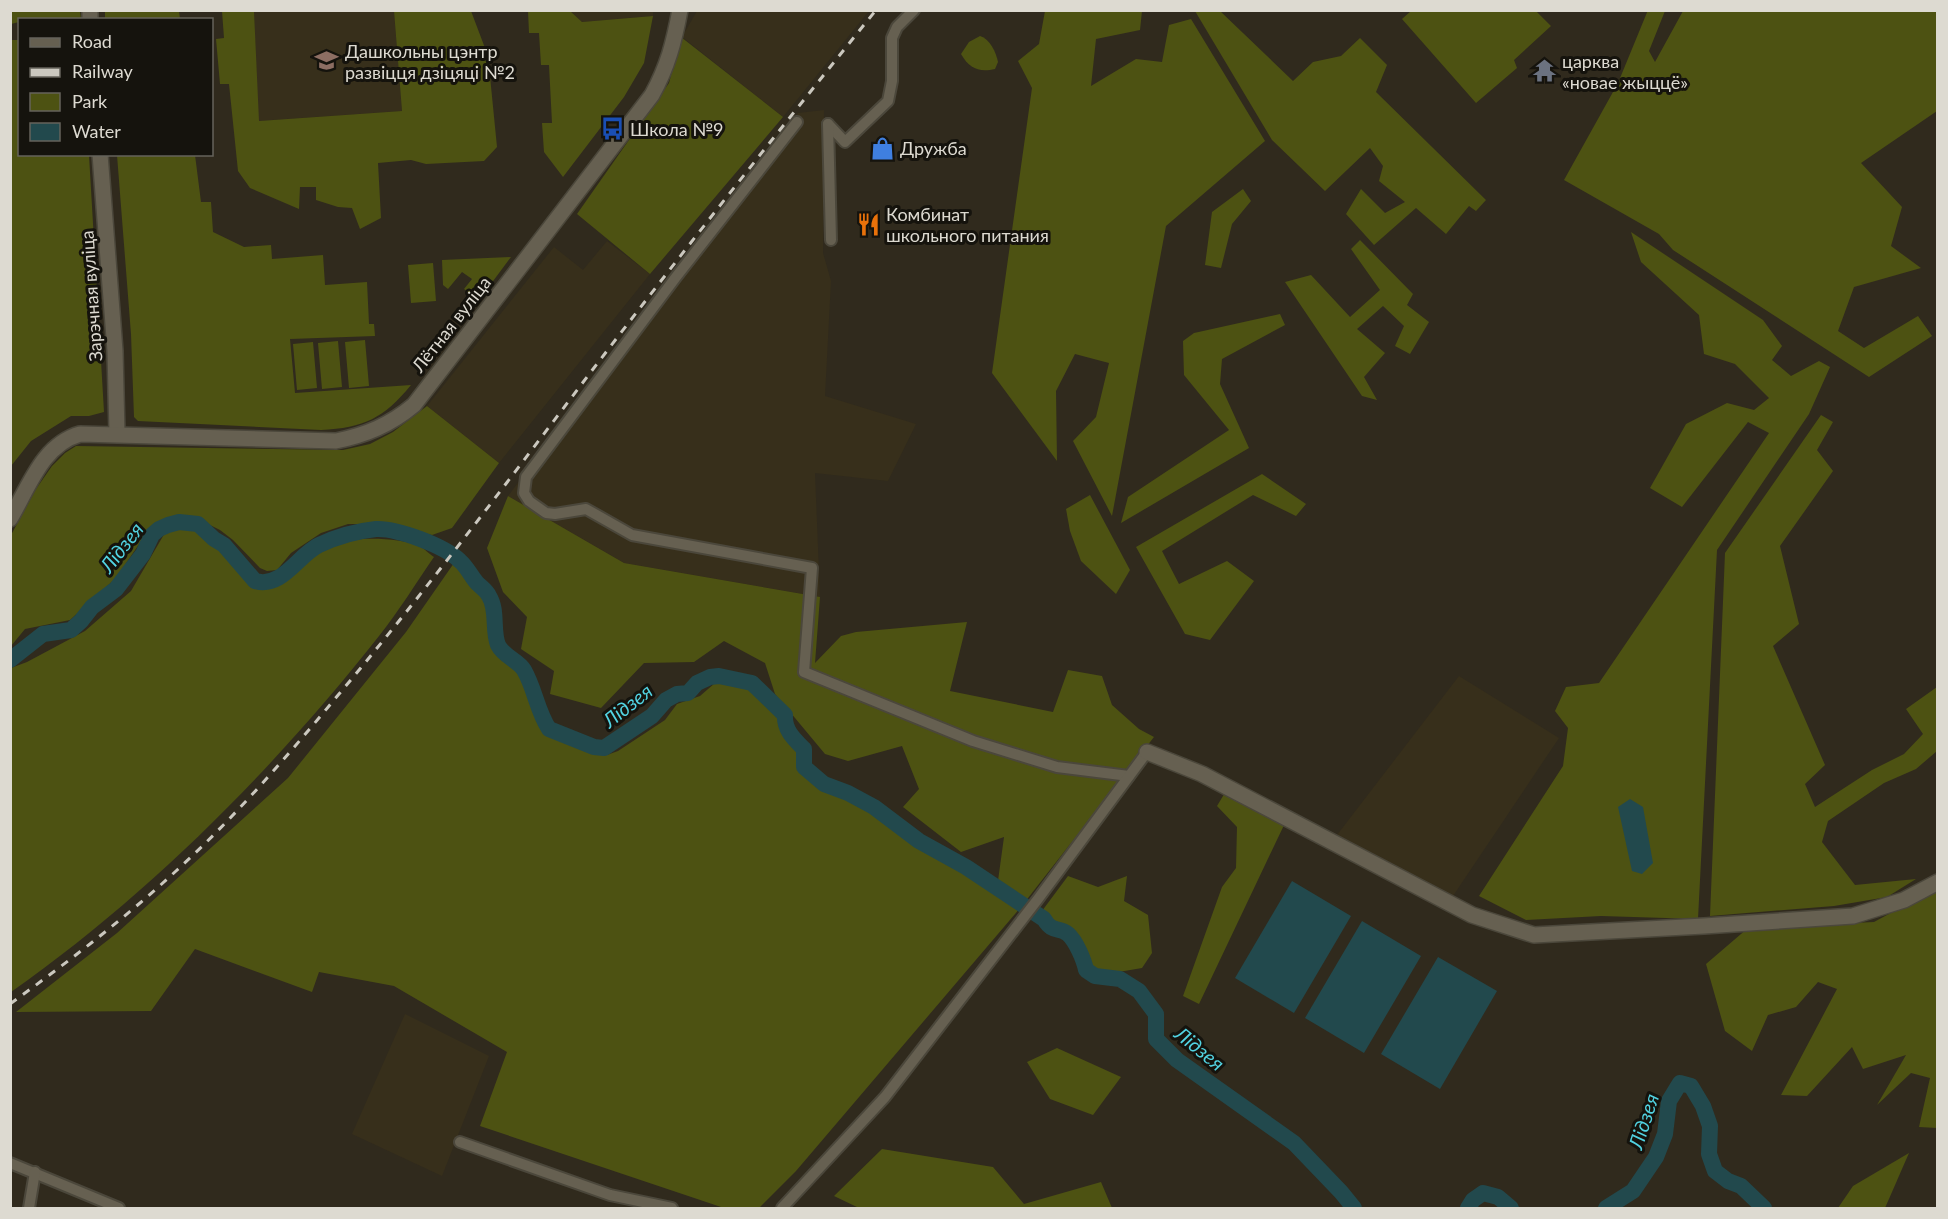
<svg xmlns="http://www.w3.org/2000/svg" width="1948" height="1219" viewBox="0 0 1948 1219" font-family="Lato,sans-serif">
  <rect width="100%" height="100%" fill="#302a1d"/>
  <!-- built -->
  <g fill="#372f1b">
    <polygon points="254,11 394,11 402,111 258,121"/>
    <polygon points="570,11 653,11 653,16 582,22"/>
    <polygon points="697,11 869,11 783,117 682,37"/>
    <polygon points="824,110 823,253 831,281 825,396 916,424 888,481 815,473 820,597 624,563 508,496 798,113"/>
    <polygon points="607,241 650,274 499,463 427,406 554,247 583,270"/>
    <polygon points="1459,676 1559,738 1453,896 1337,835"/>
    <polygon points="405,1014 489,1056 442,1176 352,1134"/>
  </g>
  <!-- green -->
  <g fill="#4d5212">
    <polygon points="1648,10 1665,11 1649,51 1655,62 1683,11 1937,11 1937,111 1861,163 1902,207 1891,246 1921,268 1854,287 1838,331 1864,348 1918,316 1932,336 1869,377 1673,250 1659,234 1564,180 1618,83"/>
    <polygon points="10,11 80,11 81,19 20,20 19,22 11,24"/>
    <polygon points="105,11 179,11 180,19 105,19"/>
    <polygon points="222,11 254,11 259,121 402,111 394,11 471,11 488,56 497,147 484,161 426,164 411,160 378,163 381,218 360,229 352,208 338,207 316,200 316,187 300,187 299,209 250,188 238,171 229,84 220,84 216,39 224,38"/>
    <polygon points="528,11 570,11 582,22 653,16 644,63 624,97 563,177 544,152 542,123 552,123 549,65 541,65 539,33 529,33"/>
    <polygon points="1045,11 1142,11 1140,30 1096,39 1091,86 1136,59 1162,62 1169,25 1191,19 1265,141 1166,226 1112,516 1073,441 1096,417 1109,363 1075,354 1056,391 1057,461 992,373 1032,88 1018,61 1039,44"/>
    <polygon points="1195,11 1220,11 1293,81 1313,62 1341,56 1360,38 1387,65 1376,92 1486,200 1476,211 1469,206 1446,234 1416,208 1374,245 1346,214 1361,189 1385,213 1405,202 1379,181 1383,166 1370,148 1325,191 1272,140"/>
    <polygon points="1411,11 1536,11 1551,26 1514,60 1517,68 1476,103 1402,19"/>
    <path d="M980 36C990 39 996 52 998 62L995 69C979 73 969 68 961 54L969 42Z"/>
    <polygon points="681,37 783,117 650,274 577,214 669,83"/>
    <polygon points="11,40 19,40 20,154 89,155 104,412 89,416 71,416 31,441 11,466"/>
    <path d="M117 155H195L201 202H211L213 232 244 247 271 245 272 259 323 255 325 285 367 282 369 324H374L375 336 290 339 295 393 411 385C384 418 364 428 321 430L138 421 134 417 131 334Z"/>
    <polygon points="1243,189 1251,201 1232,224 1221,268 1205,265 1212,212"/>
    <polygon points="1631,232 1763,320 1782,346 1772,360 1791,376 1819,361 1830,367 1809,414 1717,550 1698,919 1601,916 1526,920 1479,896 1563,766 1568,728 1555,711 1566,687 1599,683 1769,433 1748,422 1682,507 1650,488 1686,424 1727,403 1754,410 1769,398 1735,364 1704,354 1699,315 1641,262"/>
    <polygon points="1360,240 1413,294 1407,305 1429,322 1410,354 1395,346 1404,326 1383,306 1357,329 1385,353 1364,377 1377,400 1362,396 1285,282 1311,275 1350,317 1380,290 1351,249"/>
    <polygon points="511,257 479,300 464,289 472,279 462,272 448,289 443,285 442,260"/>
    <polygon points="433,263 436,301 411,303 408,265"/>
    <polygon points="1280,314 1285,325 1222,359 1220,384 1249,448 1121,523 1128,497 1229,430 1184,375 1183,341 1194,333"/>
    <polygon points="365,340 369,386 349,388 345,342"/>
    <polygon points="338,341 342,387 322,389 318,343"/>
    <polygon points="313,342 317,388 297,390 293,344"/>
    <polygon points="427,406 499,463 452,528 432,535 383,524 348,524 321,533 291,553 277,570 267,571 260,568 233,540 220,530 200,520 185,516 161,520 146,534 116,578 70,620 25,629 11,646 11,535 36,489 52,466 65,453 76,446 343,450 370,444 393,432"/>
    <polygon points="1821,415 1833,422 1817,450 1833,471 1780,546 1799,624 1773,646 1825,765 1805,784 1815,807 1872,770 1904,754 1923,734 1906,709 1937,687 1937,751 1916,769 1884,783 1828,821 1822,842 1855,885 1916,879 1887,897 1834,906 1710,916 1725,553"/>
    <polygon points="1262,474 1306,504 1296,516 1253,495 1162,551 1179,584 1227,561 1254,581 1210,640 1185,634 1136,547"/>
    <polygon points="1090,495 1130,570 1116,594 1081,561 1070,531 1066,509"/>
    <polygon points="508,496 624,563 820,597 815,663 841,636 856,632 967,622 950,691 1053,712 1068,670 1102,676 1112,705 1139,729 1154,737 1021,907 796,1171 759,1208 724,1208 480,1126 507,1052 394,986 319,972 312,992 195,949 151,1011 16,1012 117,933 288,778 406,632 454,563 487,596 491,627 499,647 519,665 532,688 540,717 546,730 607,755 618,751 665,720 677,704 700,696 715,683 758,690 780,712 787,735 802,747 802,766 809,777 820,785 848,796 918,845 997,888 1004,837 961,852 903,807 919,789 902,746 848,761 825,754 775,694 765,663 724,641 694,662 644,663 601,708 550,694 554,671 521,649 527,617 503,592 487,548"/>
    <path d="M185 527C210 535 217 549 234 566 241 573 249 579 257 585 265 584 277 585 284 581 299 575 311 554 327 546 349 536 397 537 419 546 424 548 429 554 434 557 416 583 399 611 379 636 275 768 149 895 11 992V668L27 662 85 631 131 591 166 531Z"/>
    <polygon points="1226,791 1285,823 1199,1004 1183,996 1222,887 1236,868 1237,827 1217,806"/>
    <polygon points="1068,876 1098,887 1127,876 1124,901 1148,915 1152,953 1142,968 1095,976 1086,970 1083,957 1068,935 1050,927 1044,919 1039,915"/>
    <polygon points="1937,888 1937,1128 1919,1127 1930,1078 1911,1073 1877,1105 1906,1055 1863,1069 1852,1047 1807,1096 1781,1095 1837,989 1818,982 1796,1007 1768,1015 1752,1051 1725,1031 1706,964 1748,928 1874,922"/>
    <polygon points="1057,1048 1121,1077 1093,1115 1050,1099 1027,1062"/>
    <polygon points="882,1149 993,1167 1024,1204 1101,1182 1112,1208 859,1208 834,1196"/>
    <polygon points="1909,1153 1885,1208 1838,1208 1853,1186"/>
  </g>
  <!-- water -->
  <g fill="#22494d">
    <polygon points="1630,799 1643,807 1653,863 1642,874 1632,871 1618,807"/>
    <polygon points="1292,881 1351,916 1294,1013 1235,978"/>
    <polygon points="1362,921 1421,956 1364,1053 1305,1018"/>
    <polygon points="1438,957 1497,991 1440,1089 1381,1054"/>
  </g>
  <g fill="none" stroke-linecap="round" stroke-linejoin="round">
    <!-- river -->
    <g stroke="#22494d" stroke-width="16">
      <path d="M10 660 43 634 71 630 81 621 92 607 116 589 143 554 152 535 159 529 168 525 179 522 198 524 214 539 224 545 255 581C282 589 298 555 319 545 336 537 357 531 376 529 397 528 445 546 460 561 467 567 471 576 477 583 481 587 487 591 489 596 498 610 492 630 498 645 504 657 518 660 524 670 535 689 537 711 549 729L594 747 604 748 652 716 666 700 677 694 688 693 697 683 710 677 719 676 752 683 785 715C784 730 794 739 804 749V767L824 784 848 793 874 807 919 841 966 867 1044 919C1053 934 1058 926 1068 934 1076 941 1084 960 1086 970L1095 976 1120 979 1139 991 1156 1014V1039L1177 1060 1294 1143 1341 1192 1354 1208"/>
      <polyline points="1468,1208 1473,1200 1483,1193 1498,1197 1511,1208"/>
      <polyline points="1606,1208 1633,1191 1656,1157 1665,1134 1669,1101 1680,1083 1691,1086 1703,1106 1710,1126 1709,1154 1715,1171 1728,1181 1741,1186 1764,1208"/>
    </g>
    <defs>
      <g id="street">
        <polyline points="797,122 676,277 526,477 524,493 529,501 546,513 555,514 586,509 632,535 812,568 804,672 973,741 1057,767 1129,776"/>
        <polyline points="828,124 845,142 888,101 892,81 892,38 897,27 914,10"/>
        <polyline points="828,124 831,240"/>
        <polyline points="460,1142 610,1195 672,1208"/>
        <polyline points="10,1163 119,1208"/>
        <polyline points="29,1208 35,1172"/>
        <polyline points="782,1208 885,1097 1038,899 1147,752"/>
      </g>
      <g id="secondary">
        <polyline points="90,10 90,20"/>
        <polyline points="100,154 115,351 117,434"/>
        <path d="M10 519C29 487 42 445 80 434L336 441C366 435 390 425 414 405L652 95C668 66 674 42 680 10"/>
        <polyline points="1147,752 1202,774 1472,915 1534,935 1704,926 1853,916 1904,900 1938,882"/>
      </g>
    </defs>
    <!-- street casing -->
    <use href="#street" stroke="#4b473b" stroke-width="14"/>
    <!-- secondary casing -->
    <use href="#secondary" stroke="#4b473b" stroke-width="18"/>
    <!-- street -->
    <use href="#street" stroke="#666051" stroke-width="10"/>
    <!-- secondary -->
    <use href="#secondary" stroke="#666051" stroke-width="15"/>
    <!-- rail -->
    <path stroke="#cbc8bf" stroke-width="3" stroke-dasharray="8 8" stroke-linecap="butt" d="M10 1004C68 962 124 919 176 871 233 819 284 760 334 700 421 597 502 489 584 381 679 256 777 133 876 10"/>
  </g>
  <!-- icons -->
  <defs>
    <symbol id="school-bare" viewBox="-9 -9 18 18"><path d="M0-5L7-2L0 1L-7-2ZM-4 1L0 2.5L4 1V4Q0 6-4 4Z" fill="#8d6e63" stroke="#15130d" stroke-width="2.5" paint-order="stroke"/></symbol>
    <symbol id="temple-bare" viewBox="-9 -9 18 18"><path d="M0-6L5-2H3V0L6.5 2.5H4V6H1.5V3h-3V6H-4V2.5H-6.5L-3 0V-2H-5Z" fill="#6b7280" stroke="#15130d" stroke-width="2.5" paint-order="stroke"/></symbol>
    <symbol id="bus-bare" viewBox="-9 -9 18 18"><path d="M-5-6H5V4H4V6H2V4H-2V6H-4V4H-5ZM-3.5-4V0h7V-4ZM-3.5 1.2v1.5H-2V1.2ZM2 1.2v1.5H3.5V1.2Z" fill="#1a4fb4" stroke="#15130d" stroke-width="2.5" paint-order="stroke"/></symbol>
    <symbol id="shop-bare" viewBox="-9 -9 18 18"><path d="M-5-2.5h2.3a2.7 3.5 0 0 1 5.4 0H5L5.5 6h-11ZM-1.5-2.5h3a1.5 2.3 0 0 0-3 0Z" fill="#3f7fe0" stroke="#15130d" stroke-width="2.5" paint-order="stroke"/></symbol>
    <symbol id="restaurant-bare" viewBox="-9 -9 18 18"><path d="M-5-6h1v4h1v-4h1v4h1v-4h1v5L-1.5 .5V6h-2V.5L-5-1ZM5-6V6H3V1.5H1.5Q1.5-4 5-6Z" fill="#e8710a" stroke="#15130d" stroke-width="2.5" paint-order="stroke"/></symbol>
  </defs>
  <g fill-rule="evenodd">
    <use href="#school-bare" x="310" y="44" width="33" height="33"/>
    <use href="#temple-bare" x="1528" y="54" width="33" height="33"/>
    <use href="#bus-bare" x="596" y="112" width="33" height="33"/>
    <use href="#shop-bare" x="866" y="132" width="33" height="33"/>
    <use href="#restaurant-bare" x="852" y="208" width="33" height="33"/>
  </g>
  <g text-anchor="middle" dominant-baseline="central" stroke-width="6" stroke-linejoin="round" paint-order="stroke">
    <!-- poi labels -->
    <g font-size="18" fill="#dddad1" stroke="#15130d" text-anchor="start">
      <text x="345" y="51">Дашкольны цэнтр<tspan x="345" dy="21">развіцця дзіцяці №2</tspan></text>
      <text x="1562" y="61">царква<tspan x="1562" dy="21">«новае жыццё»</tspan></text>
      <text x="630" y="129">Школа №9</text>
      <text x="900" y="148">Дружба</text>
      <text x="886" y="214">Комбинат<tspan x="886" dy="21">школьного питания</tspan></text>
    </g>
    <!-- street labels -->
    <g font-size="18" fill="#dddad1" stroke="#15130d">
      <text transform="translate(91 296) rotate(-94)">Зарэчная вуліца</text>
      <text transform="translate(451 324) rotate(-52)">Лётная вуліца</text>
    </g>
    <!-- water labels -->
    <g font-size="20" font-style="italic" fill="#52d3e2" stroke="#15130d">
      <text transform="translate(121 547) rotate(-52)">Лідзея</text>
      <text transform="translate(627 705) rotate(-38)">Лідзея</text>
      <text transform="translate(1200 1048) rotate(39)">Лідзея</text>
      <text transform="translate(1643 1121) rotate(-72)">Лідзея</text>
    </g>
  </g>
  <!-- border -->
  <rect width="1948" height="1219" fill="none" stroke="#dddad1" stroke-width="24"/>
  <!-- legend -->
  <rect x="18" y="18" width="195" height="138" fill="#15130d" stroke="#65635b" stroke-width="1.5"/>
  <rect x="30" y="38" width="30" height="9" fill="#666051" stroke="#65635b" stroke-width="1.5"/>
  <text x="72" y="48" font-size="18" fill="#dddad1">Road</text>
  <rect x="30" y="68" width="30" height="9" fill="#cbc8bf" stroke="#65635b" stroke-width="1.5"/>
  <text x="72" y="78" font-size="18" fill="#dddad1">Railway</text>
  <rect x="30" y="93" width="30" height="18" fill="#4d5212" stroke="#65635b" stroke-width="1.5"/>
  <text x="72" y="108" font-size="18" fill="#dddad1">Park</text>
  <rect x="30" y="123" width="30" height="18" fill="#22494d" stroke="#65635b" stroke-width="1.5"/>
  <text x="72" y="138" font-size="18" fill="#dddad1">Water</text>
</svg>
